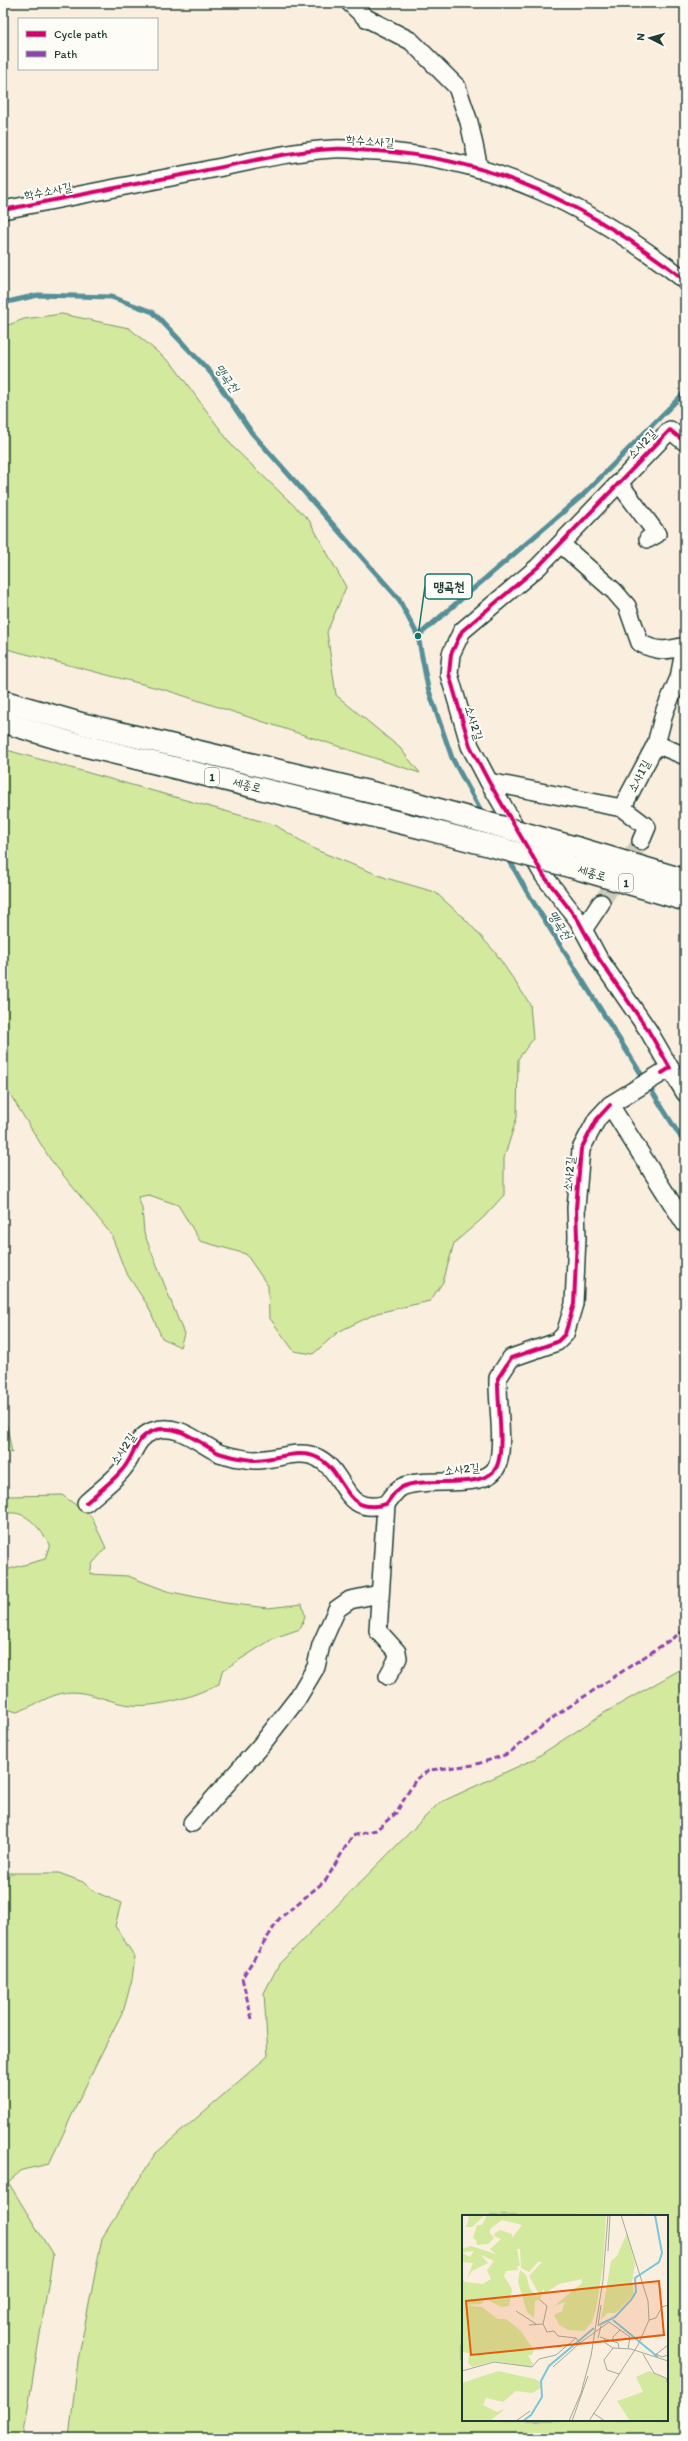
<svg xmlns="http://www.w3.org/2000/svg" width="688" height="2441" viewBox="0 0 688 2441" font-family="Itim,'Poor Story',sans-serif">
  <rect width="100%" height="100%" fill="#faefde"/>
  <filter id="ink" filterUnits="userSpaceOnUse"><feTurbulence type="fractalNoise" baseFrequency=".025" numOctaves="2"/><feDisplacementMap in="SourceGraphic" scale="8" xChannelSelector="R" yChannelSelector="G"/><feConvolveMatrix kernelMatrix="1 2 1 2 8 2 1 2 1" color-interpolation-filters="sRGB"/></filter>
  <g filter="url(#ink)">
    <!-- green -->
    <g fill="#d3e99e" stroke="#799369" fill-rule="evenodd">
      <polygon points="62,314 129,328 173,365 233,447 309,520 346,587 327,632 336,695 400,748 420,773 169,691 3,648 3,327 24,319"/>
      <polygon points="3,749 275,825 316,850 386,878 435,892 466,920 495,952 530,1004 533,1039 518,1059 517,1117 504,1158 504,1195 483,1218 454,1243 443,1282 430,1301 377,1313 338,1332 313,1354 294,1351 269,1317 268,1286 246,1254 200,1241 178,1205 149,1195 138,1197 142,1208 144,1233 184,1334 180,1347 162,1338 148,1306 125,1271 111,1234 50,1159 3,1083"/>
      <polygon points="3,1418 7,1426 12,1453 3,1450"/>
      <path d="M3 1491 9 1496 62 1495 91 1516 106 1548 92 1564 90 1574 128 1576 167 1591 225 1603 268 1608 302 1604 305 1616 300 1629 274 1638 222 1671 219 1684C190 1698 151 1711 119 1703 100 1698 79 1688 59 1694 45 1698 31 1707 17 1712L3 1708V1577L9 1569 45 1559 50 1544C38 1527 26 1508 3 1514Z"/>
      <path d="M685 1667V2438H69L78 2360 102 2238 155 2154 268 2056 264 1993 279 1964 439 1803 534 1759 604 1713ZM463 2216H667V2420H463Z"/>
      <polygon points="3,1873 59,1873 83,1882 93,1891 121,1903 115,1926 135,1957 132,1979 124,2009 96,2064 49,2164 22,2170 8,2182 53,2255 23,2438 3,2438"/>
    </g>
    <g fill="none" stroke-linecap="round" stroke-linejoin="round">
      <!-- stream -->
      <g stroke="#568f98" stroke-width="5">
        <polyline points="3,303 38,295 111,297 153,312 211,373 252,433 398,598 418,636 428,688 452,758 484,816"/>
        <polyline points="418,636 583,495 685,392"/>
        <polyline points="507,856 527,892 685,1144"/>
      </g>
      <!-- minor-tunnel -->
      <polyline stroke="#cecbbc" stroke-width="17" stroke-dasharray="17 8" stroke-linecap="butt" points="601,903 641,841"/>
      <defs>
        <g id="minor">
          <polyline points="350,3 366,18 411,41 457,87 469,122 479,168"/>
          <path d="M3 210C69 197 135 184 202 171 243 163 291 151 333 149 348 148 363 151 377 151 497 159 591 207 685 280"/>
          <polyline points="685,442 670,430 538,567 462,631 451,654 449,674 470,746 489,782 544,876 578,920 599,959 648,1030 670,1068 610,1105 685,1224"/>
          <polyline points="619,483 657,534 648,539"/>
          <path d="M561 544 614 591 627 606 640 643C657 652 667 651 685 646"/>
          <polyline points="656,744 685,756"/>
          <polyline points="489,782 622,808 647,827 641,841"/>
          <polyline points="622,808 656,744 665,710 679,678 685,646"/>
          <polyline points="583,930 601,903"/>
          <polyline points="670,1068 685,1093"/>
          <path d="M86 1503C98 1492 112 1482 122 1470 134 1457 134 1438 153 1431 177 1422 197 1442 217 1452 222 1455 229 1455 234 1457 241 1458 248 1460 255 1460 275 1460 300 1448 318 1458 347 1473 343 1517 386 1504 391 1498 395 1490 402 1487 425 1475 486 1492 497 1466 505 1447 497 1401 498 1378L511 1358 557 1342 565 1334 574 1304 577 1237 576 1208 581 1149 597 1119 610 1105"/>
          <polyline points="386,1504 378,1631 397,1652 398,1658 388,1676"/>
          <polyline points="192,1823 262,1744 297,1699 316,1667 321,1645 337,1609 350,1600 379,1594"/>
        </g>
        <g id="major">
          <polyline points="3,701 83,724 412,802"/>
          <polyline points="3,722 73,743 422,828"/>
          <polyline points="578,848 685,880"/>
          <polyline points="568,866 685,900"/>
        </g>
      </defs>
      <!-- minor casing -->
      <use href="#minor" stroke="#1f3d34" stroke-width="20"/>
      <!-- major casing -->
      <use href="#major" stroke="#1f3d34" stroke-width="24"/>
      <!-- minor -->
      <use href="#minor" stroke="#fdfcf7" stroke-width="17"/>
      <!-- major -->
      <use href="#major" stroke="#fdfcf7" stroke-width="21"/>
      <defs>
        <g id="major-bridge">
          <polyline points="412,802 578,848"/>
          <polyline points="422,828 568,866"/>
        </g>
      </defs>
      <!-- major-bridge casing -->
      <use href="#major-bridge" stroke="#1f3d34" stroke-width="24" stroke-linecap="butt"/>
      <!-- major-bridge -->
      <use href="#major-bridge" stroke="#fdfcf7" stroke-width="21"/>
      <!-- quiet -->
      <polyline stroke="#8e44ad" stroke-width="3" stroke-dasharray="6 3" stroke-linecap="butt" points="252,2019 242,1978 279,1919 326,1880 352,1836 376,1830 396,1813 416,1779 430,1770 474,1765 508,1754 555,1716 685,1630"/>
      <defs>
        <g id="cycleway">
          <path d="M3 210C69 197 135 184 202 171 243 163 291 151 333 149 348 148 363 151 377 151 497 159 591 207 685 280"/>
          <polyline points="662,1073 670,1068 648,1030 599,959 578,920 544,876 489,782 470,746 449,674 451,654 462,631 538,567 670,430 685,442"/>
          <path d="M86 1503C98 1492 112 1482 122 1470 134 1457 134 1438 153 1431 177 1422 197 1442 217 1452 222 1455 229 1455 234 1457 241 1458 248 1460 255 1460 275 1460 300 1448 318 1458 347 1473 343 1517 386 1504 391 1498 395 1490 402 1487 425 1475 486 1492 497 1466 505 1447 497 1401 498 1378L511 1358 557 1342 565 1334 574 1304 577 1237 576 1208 581 1149 597 1119 610 1105"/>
        </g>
      </defs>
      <!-- cycleway casing -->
      <use href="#cycleway" stroke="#fdfcf7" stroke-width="6"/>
      <!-- cycleway -->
      <use href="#cycleway" stroke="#d6006c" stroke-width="4"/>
    </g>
  </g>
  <g text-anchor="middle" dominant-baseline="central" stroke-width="4" stroke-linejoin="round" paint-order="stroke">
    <!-- shield labels -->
    <g fill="#fdfcf7" stroke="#62766e" stroke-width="1">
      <rect x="205" y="768" width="14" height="18" rx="3"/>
      <rect x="619" y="874" width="14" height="18" rx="3"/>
    </g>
    <g font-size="11" font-weight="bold" fill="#1f3d34">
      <text x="212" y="777">1</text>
      <text x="626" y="883">1</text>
    </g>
    <!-- street labels -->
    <g font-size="12" fill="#1f3d34" stroke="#fdfcf7">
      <text transform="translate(370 141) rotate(4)">학수소사길</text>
      <text transform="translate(48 191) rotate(-11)">학수소사길</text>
      <text transform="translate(642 444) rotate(-46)">소사2길</text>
      <text transform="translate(474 723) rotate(73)">소사2길</text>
      <text transform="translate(639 776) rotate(-62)">소사1길</text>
      <text transform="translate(247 785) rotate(14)">세종로</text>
      <text transform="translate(592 873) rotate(16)">세종로</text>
      <text transform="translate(569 1174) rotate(-84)">소사2길</text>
      <text transform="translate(123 1449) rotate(-56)">소사2길</text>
      <text transform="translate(462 1469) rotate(-6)">소사2길</text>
    </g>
    <!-- water labels -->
    <g font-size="13" font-style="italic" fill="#365f5e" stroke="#fdfcf7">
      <text transform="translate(227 378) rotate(54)">맹곡천</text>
      <text transform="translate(560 925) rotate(58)">맹곡천</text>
    </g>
  </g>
  <!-- overview -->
  <g transform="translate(462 2215)">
    <rect width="206" height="206" fill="#faefde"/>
    <path d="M5 0H23L10 12H4L7 3ZM25 0H144L141 51 134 94 130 107 122 116 106 115 97 110 92 100 100 96 103 87 92 91 120 68V64L97 69 82 79V73L78 85 73 86 72 103 65 97 56 67 58 55 64 60 68 74 75 82 77 79 67 61 80 47H76L67 57 59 53 58 34H55L58 50 55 52 56 55 44 56 42 61 50 74 47 91 39 92 24 84 19 89 2 90 20 92 36 104H44L58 115 72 135 70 140H66L71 149 69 152 32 146 10 152 6 148 7 138 0 137V63L3 67 21 69 29 64 25 55 32 46 19 40 26 48 10 56 5 64 11 48 0 47V38L8 42 12 36 1 37 0 34 9 31 34 39 28 34 39 24 32 21 33 18 38 15 50 19V23L60 10 40 5 28 14V18L32 23 26 29 15 30 14 25 11 23 15 10H20ZM165 18 173 49 170 67 172 79 158 94 153 98H145L139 105 149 46 155 41ZM36 156 73 164 78 167 79 173 70 178 54 176 41 187 24 183 21 190 35 197 43 194 29 205 0 206V168ZM187 156 203 163 206 171V206H168L155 186 181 177 174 162Z" fill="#d3e99e"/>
    <path fill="none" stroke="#7ac6da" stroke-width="2" d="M151 105 196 142M137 110 153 102 169 85 174 77 173 63 197 47 200 38 193 0M61 206 69 200 80 182 79 166 87 151 132 113"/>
    <path fill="none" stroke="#a2a89a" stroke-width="1" d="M146 36 148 0M78 85 85 91 81 109M54 96 74 109M187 105 194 103 200 92 206 90M81 109 85 117 92 116 96 121 114 123M67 110 81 109M136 111 139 90M138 122 156 128 157 133M136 123 139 111M143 124 142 127 151 133M151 125V122L158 115M181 139 192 158 204 163 206 170M194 139 200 142 206 140M192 141 206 130M91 152 118 128M0 156 32 147 70 152 77 144 94 140 114 123 118 128 147 107 168 122 166 134M157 159 145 155 142 145 151 133 169 134 206 146M131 198 143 206M54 206 68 196M107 206 119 178 129 141 141 65 146 0M110 206 126 161M127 206 176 130 187 105 186 86 159 0"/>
    <path fill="#e8590c" fill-opacity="0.15" stroke="#e8590c" stroke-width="2" d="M197 66 202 120 9 140 4 86Z"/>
    <rect width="206" height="206" fill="none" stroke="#1f3d34" stroke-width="2"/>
  </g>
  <!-- callouts -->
  <path fill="none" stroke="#0f766e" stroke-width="1.5" d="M418 636L425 586"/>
  <circle fill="#0f766e" stroke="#fdfcf7" stroke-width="1.5" cx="418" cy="636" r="4"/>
  <rect fill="#fdfcf7" stroke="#0f766e" stroke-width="1.5" x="425" y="574" width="47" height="25" rx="4"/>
  <g font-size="13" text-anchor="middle" font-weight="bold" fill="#1f3d34">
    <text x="449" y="591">맹곡천</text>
  </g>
  <!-- margin -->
  <rect width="688" height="2441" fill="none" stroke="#fdfcf7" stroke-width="16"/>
  <rect x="8" y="8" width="672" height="2425" fill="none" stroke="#1f3d34" stroke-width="1.5" filter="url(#ink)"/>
  <!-- legend -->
  <rect x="18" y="18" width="140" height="52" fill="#fdfcf7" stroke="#a4b0a9"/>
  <rect x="26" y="31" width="20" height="6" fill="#d6006c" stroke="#a4b0a9"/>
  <text x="54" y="38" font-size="12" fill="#1f3d34">Cycle path</text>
  <rect x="26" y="51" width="20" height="6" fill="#8e44ad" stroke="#a4b0a9"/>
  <text x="54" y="58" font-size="12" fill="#1f3d34">Path</text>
  <!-- north arrow -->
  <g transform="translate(650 38) rotate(276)" stroke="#fdfcf7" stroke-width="3" paint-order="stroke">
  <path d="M0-3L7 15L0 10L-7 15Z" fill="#1f3d34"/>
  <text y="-6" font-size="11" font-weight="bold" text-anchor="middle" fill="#1f3d34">N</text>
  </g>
</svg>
